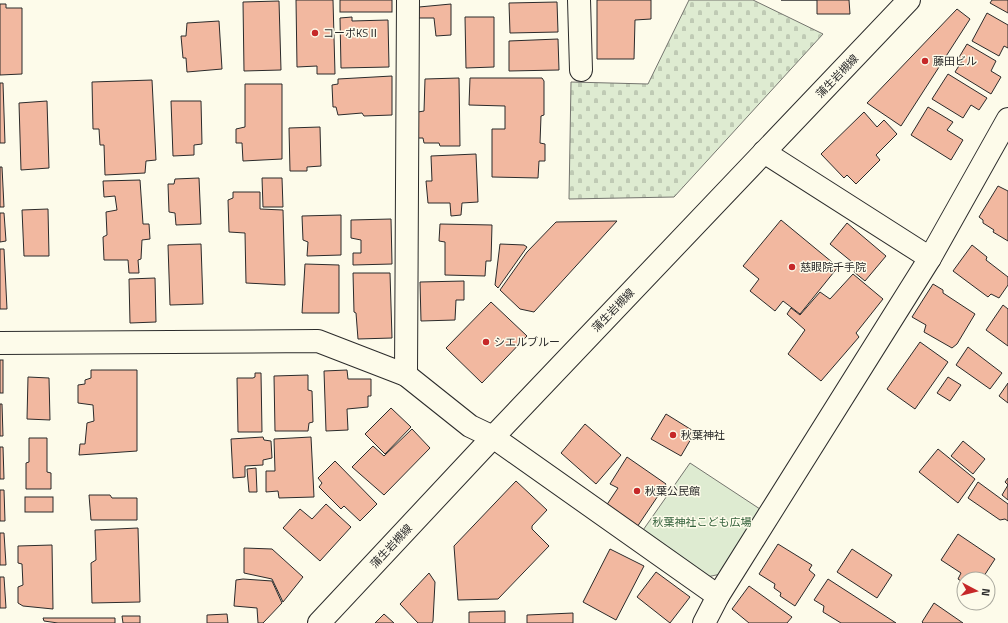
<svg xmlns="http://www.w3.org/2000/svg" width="1008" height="623" viewBox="0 0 1008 623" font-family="'Titillium Web','Noto Sans JP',sans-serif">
  <defs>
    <pattern id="cemetery-stones" width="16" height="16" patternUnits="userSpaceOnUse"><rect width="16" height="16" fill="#deebd1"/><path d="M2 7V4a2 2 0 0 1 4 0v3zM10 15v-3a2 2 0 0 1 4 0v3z" fill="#bfcab4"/></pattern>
  </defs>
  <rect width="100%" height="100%" fill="#fdfbea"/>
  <!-- cemetery -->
  <polygon fill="url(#cemetery-stones)" stroke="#74746e" points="689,0 753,0 823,34 674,197 569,199 571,82 648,84"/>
  <!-- park -->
  <polygon fill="#deebd1" stroke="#74746e" points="690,463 763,511 721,574 702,578 641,533"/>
  <!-- building -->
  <g fill="#f2b8a0" stroke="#2b2b2b">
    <polygon points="296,0 333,0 335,74 317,74 317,66 297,67"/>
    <rect x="340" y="0" width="52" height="12"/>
    <polygon points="597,0 651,0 651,19 635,20 634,59 597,59"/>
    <polygon points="781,0 849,0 850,14 817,14 817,0"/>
    <polygon points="992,0 1008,0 1008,13 990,3"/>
    <polygon points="279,1 281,70 244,71 243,2"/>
    <polygon points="557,2 558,32 510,33 509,3"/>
    <polygon points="0,4 6,4 6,8 22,8 22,74 0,75"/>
    <polygon points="451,4 451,35 436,36 434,18 418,18 419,7"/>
    <polygon points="957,9 970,19 901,126 867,103"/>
    <polygon points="987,13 1008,25 1008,48 1004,46 999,56 972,41"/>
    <polygon points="352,17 352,21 388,20 389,67 341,68 340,18"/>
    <polygon points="465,17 494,17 494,67 466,68"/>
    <polygon points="219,21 222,69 187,72 186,58 183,58 181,36 186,36 187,23"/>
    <polygon points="558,39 559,70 509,71 509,41"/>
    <polygon points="967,44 996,61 991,71 1001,77 991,94 955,72 962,61 958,59"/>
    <polygon points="948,74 987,98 979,110 971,105 963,118 932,99"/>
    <polygon points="392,76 392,115 364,116 362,113 338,115 336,107 333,107 332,85 338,84 338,79"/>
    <polygon points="459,78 460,146 440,146 439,143 424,143 423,138 417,138 418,112 424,111 425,79"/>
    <polygon points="470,78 542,78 544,81 544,115 541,116 540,143 545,144 545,161 539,161 538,178 492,177 492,129 505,129 505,106 469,105"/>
    <polygon points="152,80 156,160 146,161 145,173 105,175 104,145 100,145 99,129 93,129 92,82"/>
    <polygon points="0,83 3,83 5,143 0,143"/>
    <polygon points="245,84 282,84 282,159 243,161 242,143 236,143 236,129 245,127"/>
    <polygon points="47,101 49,168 21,170 19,103"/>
    <polygon points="171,101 201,101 202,144 194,145 194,155 173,156"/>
    <polygon points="928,107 953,122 947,130 963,140 951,160 911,135"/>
    <polygon points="864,112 877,127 884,120 897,134 876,155 880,160 856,184 847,175 844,178 821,154"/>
    <polygon points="320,127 321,166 307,167 307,171 290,171 289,128"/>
    <polygon points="476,154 478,202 462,203 461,215 451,216 450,203 428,203 426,181 432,181 431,156"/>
    <polygon points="0,167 2,167 4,207 0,207"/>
    <polygon points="199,178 201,224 176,225 175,213 169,212 168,184 174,184 175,179"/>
    <polygon points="262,178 282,178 283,207 263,207"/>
    <polygon points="140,180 143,224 149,224 150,239 142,240 141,259 138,260 139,273 129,273 128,260 104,260 103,237 107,235 106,212 117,210 115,196 104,197 103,181"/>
    <polygon points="998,186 1008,191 1008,241 993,232 994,230 983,223 983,220 979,217"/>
    <polygon points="233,192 260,192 260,209 283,210 285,285 246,283 245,233 229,232 228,200 233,198"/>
    <polygon points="48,209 49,256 24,256 22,210"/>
    <polygon points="0,213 4,213 6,241 0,242"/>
    <polygon points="341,215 341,255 307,256 308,242 303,240 302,216"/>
    <polygon points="391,219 392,264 353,265 353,253 361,253 361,240 351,238 351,220"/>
    <polygon points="781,220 838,267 800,314 783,301 775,311 750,291 759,279 743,266"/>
    <polygon points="617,221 534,312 520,309 500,290 527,252 556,222"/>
    <polygon points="847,223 886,256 865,281 854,272 857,266 830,244"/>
    <polygon points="440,224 492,225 491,261 486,261 485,276 445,275 445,242 439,241"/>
    <polygon points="201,244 203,304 170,305 168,245"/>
    <polygon points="500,244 524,245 527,247 498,288 495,285"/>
    <polygon points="972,245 987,257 986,260 1008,277 1008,285 999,298 991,294 988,297 953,271"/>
    <polygon points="0,249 4,249 7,309 0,309"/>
    <polygon points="305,264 339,265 339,313 302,313"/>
    <polygon points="353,273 390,273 392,338 358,339 356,313 354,312"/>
    <polygon points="853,274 883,299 856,333 859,337 821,381 788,354 805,330 787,314 791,308 800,315 820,292 830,299"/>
    <polygon points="155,278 156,322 130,323 129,279"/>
    <polygon points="464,281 464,300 456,300 455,320 421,321 420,282"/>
    <polygon points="933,284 943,290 943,293 975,314 957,344 952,348 924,332 926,325 912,317"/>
    <polygon points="491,302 527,336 482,383 446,348"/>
    <polygon points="1003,305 1008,309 1008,346 986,330"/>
    <polygon points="920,342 948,362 915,409 887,389"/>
    <polygon points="968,347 1002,373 990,389 956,365"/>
    <rect x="0" y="360" width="3" height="33"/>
    <polygon points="91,370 137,370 137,451 79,455 80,444 85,444 87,423 94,421 93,405 78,403 78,385 85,384 85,380 91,378"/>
    <polygon points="347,370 348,379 371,379 371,396 368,396 368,407 347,409 348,430 326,431 324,371"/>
    <polygon points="255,373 261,373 262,432 238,432 237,378 253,378 255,377"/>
    <polygon points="308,375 308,390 312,391 313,422 309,423 308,431 275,431 274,376"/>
    <polygon points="28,377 49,378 50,420 27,419"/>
    <polygon points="948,377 961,385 950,401 937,393"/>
    <polygon points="1008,383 1008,403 999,396"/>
    <polygon points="0,404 2,404 3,436 0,436"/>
    <polygon points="391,408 411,427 385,454 365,434"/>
    <polygon points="666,414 695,432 681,456 651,439"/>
    <polygon points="585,424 621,455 596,484 561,453"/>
    <polygon points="412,429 430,448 384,495 352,467 373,446 384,456"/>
    <polygon points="263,437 264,440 271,441 272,458 263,460 263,465 245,466 245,477 233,478 231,439"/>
    <polygon points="311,437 314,497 279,498 278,491 266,492 266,471 275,471 274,439"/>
    <polygon points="29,438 47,438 47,472 51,473 51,489 26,489 26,463 29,462"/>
    <polygon points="963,441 985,459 973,474 951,456"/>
    <polygon points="0,447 3,447 4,479 0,479"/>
    <polygon points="938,449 975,479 958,503 919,472"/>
    <polygon points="627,457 666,484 635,530 604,509 618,488 610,484"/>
    <polygon points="335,461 377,504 360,521 344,506 341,509 319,487 322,483 318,478"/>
    <polygon points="256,468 257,492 249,492 247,469"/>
    <polygon points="1008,478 1008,500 1002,495 1008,485 1005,482"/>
    <polygon points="516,481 547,510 532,526 532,529 549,546 498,599 458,600 454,546"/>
    <polygon points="978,482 1008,504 1008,521 1005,519 1000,520 968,498"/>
    <polygon points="0,490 4,490 5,521 0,521"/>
    <polygon points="89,495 110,495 112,498 137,498 137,520 91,520"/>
    <rect x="25" y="497" width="28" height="15"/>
    <polygon points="326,504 351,527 320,561 283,528 300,509 312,519"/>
    <polygon points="138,528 140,602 92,603 91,563 96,560 95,530"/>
    <polygon points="0,533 4,533 6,565 0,565"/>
    <polygon points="958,534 995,559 982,579 964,579 964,583 958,579 961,573 941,560"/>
    <polygon points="778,544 812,565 809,570 815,575 795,606 780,596 781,593 774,588 775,584 759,574"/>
    <polygon points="52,545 53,609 23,606 18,603 18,587 23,585 22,564 18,563 18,546"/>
    <polygon points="244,548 272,549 303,577 283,602 272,579 244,573"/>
    <polygon points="610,549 644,566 616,620 583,602"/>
    <polygon points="852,549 892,575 877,598 837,572"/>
    <polygon points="656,572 690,597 670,623 637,597"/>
    <polygon points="429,573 435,582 433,621 432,623 418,623 400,604"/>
    <polygon points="0,577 4,577 6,608 0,608"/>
    <polygon points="243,579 272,581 282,603 263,623 258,623 257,608 234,606 236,580"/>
    <polygon points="828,579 896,623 841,623 823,612 824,606 814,600"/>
    <polygon points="749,586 792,617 787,623 749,623 732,609"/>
    <polygon points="934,603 963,623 923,623 922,622"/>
    <polygon points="505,611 505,623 469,623 469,612"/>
    <polygon points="573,613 573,623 527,623 527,615"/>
    <polygon points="227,614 228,623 207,623 207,615"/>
    <polygon points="384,614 394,623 375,623"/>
    <polygon points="122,616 140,616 140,623 123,623"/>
    <polygon points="43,618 115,618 115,623 58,623 44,621"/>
  </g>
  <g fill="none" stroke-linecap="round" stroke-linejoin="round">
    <defs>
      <g id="minor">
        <polyline points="579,0 581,70"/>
        <polyline points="764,152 930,258"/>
        <polyline points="0,343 318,341 406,375 470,426 493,437 718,596"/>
        <polyline points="406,375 408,0"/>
        <polyline points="704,623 718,596 930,258 1008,119"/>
      </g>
      <polyline id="secondary" points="319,623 493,437 909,0"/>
    </defs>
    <!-- minor casing -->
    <use href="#minor" stroke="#2b2b2b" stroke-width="24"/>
    <!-- secondary casing -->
    <use href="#secondary" stroke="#2b2b2b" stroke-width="24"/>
    <!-- minor -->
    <use href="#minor" stroke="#fdfbea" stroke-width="22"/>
    <!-- secondary -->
    <use href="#secondary" stroke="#fdfbea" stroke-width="22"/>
  </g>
  <!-- markers -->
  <g fill="#c62828" stroke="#fdfbea" stroke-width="1.5">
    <circle cx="315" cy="33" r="4"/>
    <circle cx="925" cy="61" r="4"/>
    <circle cx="792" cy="267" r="4"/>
    <circle cx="486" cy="342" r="4"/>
    <circle cx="673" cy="435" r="4"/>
    <circle cx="637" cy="491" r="4"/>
  </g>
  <g text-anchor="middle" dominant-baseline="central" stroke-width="3" stroke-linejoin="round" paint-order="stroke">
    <!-- poi labels -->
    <g font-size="11" fill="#2b2b2b" stroke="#fdfbea" text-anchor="start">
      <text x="323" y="33">コーポKSⅡ</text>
      <text x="933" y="61">藤田ビル</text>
      <text x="800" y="267">慈眼院千手院</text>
      <text x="494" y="342">シエルブルー</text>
      <text x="681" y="435">秋葉神社</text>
      <text x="645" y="491">秋葉公民館</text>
    </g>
    <!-- street labels -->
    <g font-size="11" fill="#2b2b2b" stroke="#fdfbea">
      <text transform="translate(837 76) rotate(-46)">蒲生岩槻線</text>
      <text transform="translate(613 310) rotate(-46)">蒲生岩槻線</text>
      <text transform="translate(391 546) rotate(-47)">蒲生岩槻線</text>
    </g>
    <!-- park labels -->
    <g font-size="11" fill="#34623c" stroke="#fdfbea">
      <text x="702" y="522">秋葉神社こども広場</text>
    </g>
  </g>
  <!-- north arrow -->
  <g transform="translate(976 591) rotate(97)"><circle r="19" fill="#fdfbea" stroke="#a9a89e"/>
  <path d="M0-3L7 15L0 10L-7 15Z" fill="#c62828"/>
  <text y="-6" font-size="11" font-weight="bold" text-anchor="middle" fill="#2b2b2b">N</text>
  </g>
</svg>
